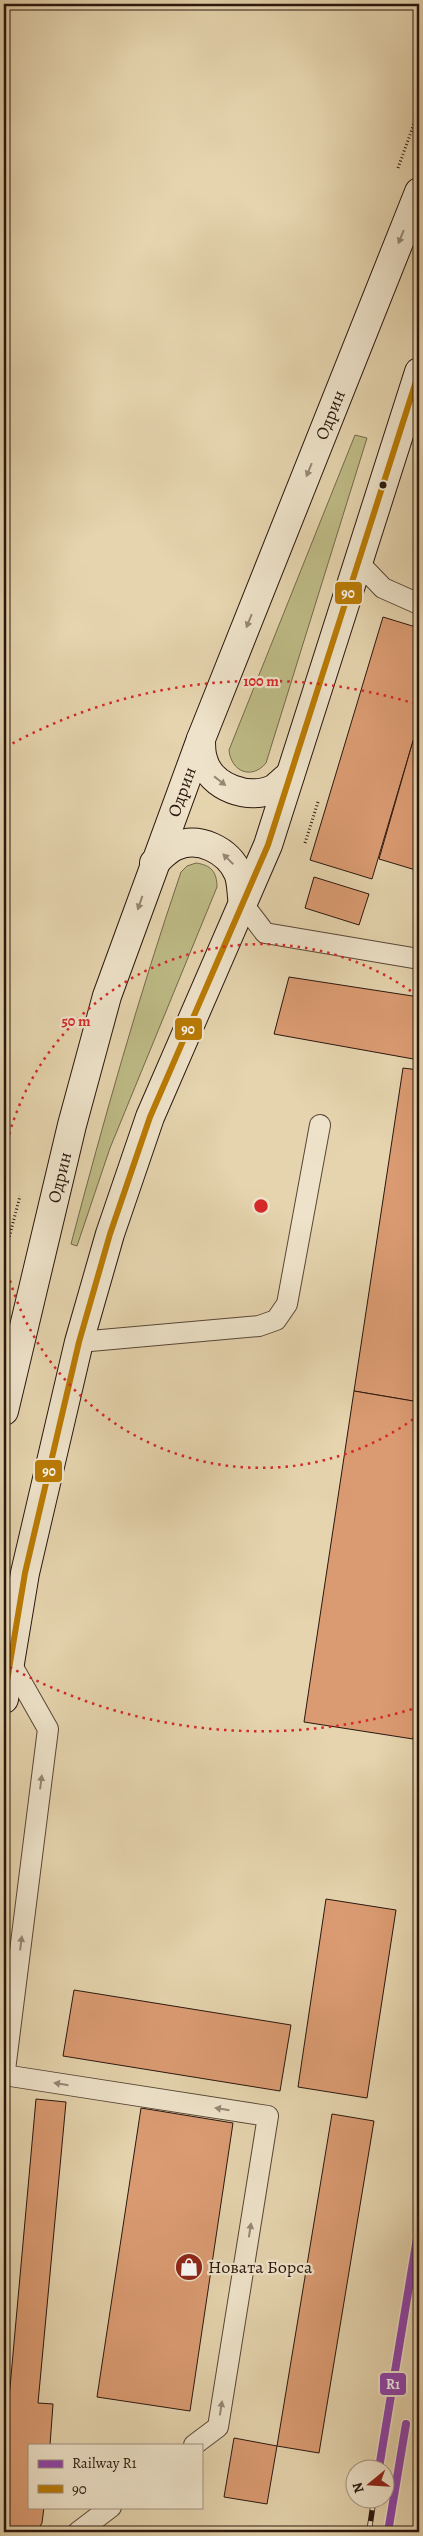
<svg xmlns="http://www.w3.org/2000/svg" width="423" height="2536" viewBox="0 0 423 2536" font-family="Alegreya,serif">
  <rect width="100%" height="100%" fill="#e5d4ae"/>
  <filter id="stains"><feTurbulence type="fractalNoise" baseFrequency=".004" numOctaves="4"/><feColorMatrix values="0 0 0 0 .2 0 0 0 0 .09 0 0 0 0 .02 0 0 0 .5 -.17"/></filter>
  <radialGradient id="worn" r=".72"><stop offset=".6" stop-color="#630" stop-opacity="0"/><stop offset="1" stop-color="#630" stop-opacity=".3"/></radialGradient>
  <!-- green -->
  <g fill="#bdba85" stroke="#74684a">
    <path d="M355 435 367 438 266 763C252 780 231 772 229 750Z"/>
    <path d="M196 863C211 865 217 872 217 887L110 1148 77 1246 71 1244C104 1119 139 995 181 872L187 866Z"/>
  </g>
  <!-- building -->
  <g fill="#db9b72" stroke="#2a170e">
    <polygon points="419,552 419,570 414,567"/>
    <polygon points="383,617 419,628 419,721 372,879 310,860"/>
    <polygon points="415,734 419,735 419,871 379,859"/>
    <polygon points="314,877 369,894 359,925 305,908"/>
    <polygon points="289,977 419,997 419,1060 274,1034"/>
    <polygon points="403,1068 419,1070 419,1402 354,1391"/>
    <polygon points="354,1391 419,1402 419,1695 413,1739 304,1722"/>
    <polygon points="326,1899 396,1910 367,2098 298,2087"/>
    <polygon points="74,1990 291,2025 280,2091 63,2056"/>
    <polygon points="36,2099 66,2102 38,2403 53,2404 50,2445 29,2445 29,2507 44,2507 42,2523 37,2532 4,2532 4,2454"/>
    <polygon points="141,2108 233,2123 190,2411 97,2397"/>
    <polygon points="332,2114 374,2121 319,2453 277,2446"/>
    <polygon points="234,2438 277,2446 267,2504 224,2497"/>
  </g>
  <g fill="none" stroke-linecap="round" stroke-linejoin="round">
    <defs>
      <g id="service">
        <polyline points="357,561 383,588 419,604"/>
        <polyline points="243,904 265,933 419,959"/>
        <polyline points="79,1342 259,1326 276,1320 287,1304 320,1125"/>
        <polyline points="4,2075 268,2116 218,2427 194,2445"/>
        <polyline points="4,2078 48,1729 10,1662"/>
        <polyline points="78,2532 111,2507"/>
      </g>
      <g id="secondary">
        <path d="M201 739C201 745 201 753 203 759 210 787 250 802 275 788 280 784 285 779 290 775"/>
        <path d="M154 863C160 858 168 849 176 846 199 836 228 850 238 873 242 882 241 894 243 904"/>
        <path id="s1" d="M4 1411 72 1125 107 996 201 739 419 192"/>
        <polyline points="4,1699 25,1573 79,1342 110,1234 150,1117 268,845 419,372"/>
      </g>
    </defs>
    <!-- service casing -->
    <use href="#service" stroke="#594636" stroke-width="22"/>
    <!-- secondary casing -->
    <use href="#secondary" stroke="#2a170e" stroke-width="30"/>
    <!-- path -->
    <g stroke="#2a170e" stroke-width="3" stroke-dasharray="1 2.5" stroke-linecap="butt">
      <polyline points="398,168 419,110"/>
      <polyline points="305,843 318,802"/>
      <polyline points="4,1257 20,1196"/>
    </g>
    <!-- service -->
    <use href="#service" stroke="#eee3ca" stroke-width="20"/>
    <!-- secondary -->
    <use href="#secondary" stroke="#eee3ca" stroke-width="28"/>
    <defs>
      <g id="rail">
        <polyline points="379,2468 419,2226"/>
        <polyline points="369,2532 374,2498"/>
      </g>
    </defs>
    <!-- rail casing -->
    <use href="#rail" stroke="#2a170e" stroke-width="5.5"/>
    <!-- rail -->
    <use href="#rail" stroke="#eee3ca" stroke-width="4" stroke-dasharray="11" stroke-linecap="butt"/>
    <defs>
      <polyline id="bus-1" points="4,1699 25,1573 79,1342 110,1234 150,1117 268,845 419,372"/>
    </defs>
    <!-- bus-1 casing -->
    <use href="#bus-1" stroke="#eee3ca" stroke-width="10"/>
    <!-- bus-1 -->
    <use href="#bus-1" stroke="#ba7b04" stroke-width="6"/>
    <defs>
      <g id="rail-1">
        <polyline points="379,2468 419,2226"/>
        <polyline points="388,2532 406,2424"/>
      </g>
    </defs>
    <!-- rail-1 casing -->
    <use href="#rail-1" stroke="#eee3ca" stroke-width="11"/>
    <!-- rail-1 -->
    <use href="#rail-1" stroke="#8e44ad" stroke-width="8"/>
  </g>
  <!-- one-way arrows -->
  <defs><path id="oneway-solid" d="M-6-.8H1V-3.2L6.5 0L1 3.2V.8H-6Z" transform="scale(1.25)"/></defs>
  <g fill="#968775">
    <use href="#oneway-solid" transform="translate(401 237) rotate(112)"/>
    <use href="#oneway-solid" transform="translate(309 470) rotate(112)"/>
    <use href="#oneway-solid" transform="translate(249 621) rotate(112)"/>
    <use href="#oneway-solid" transform="translate(220 781) rotate(38)"/>
    <use href="#oneway-solid" transform="translate(228 859) rotate(-135)"/>
    <use href="#oneway-solid" transform="translate(140 903) rotate(109)"/>
    <use href="#oneway-solid" transform="translate(41 1782) rotate(-83)"/>
    <use href="#oneway-solid" transform="translate(21 1943) rotate(-83)"/>
    <use href="#oneway-solid" transform="translate(61 2084) rotate(-171)"/>
    <use href="#oneway-solid" transform="translate(222 2109) rotate(-171)"/>
    <use href="#oneway-solid" transform="translate(250 2230) rotate(-81)"/>
    <use href="#oneway-solid" transform="translate(221 2408) rotate(-81)"/>
  </g>
  <!-- distance rings -->
  <g fill="none" stroke="#d62828" stroke-width="2.5" stroke-dasharray="2.5 5">
    <path d="M419 1415A262 262 0 0 1 4 1256M4 1156A262 262 0 0 1 419 997"/>
    <path d="M419 1707A525 525 0 0 1 6 1665M6 747A525 525 0 0 1 419 705"/>
  </g>
  <!-- icons -->
  <defs>
    <symbol id="shop-disc" viewBox="-11 -11 22 22"><circle r="9.5" fill="#8f2418" stroke="#eee3ca"/><path d="M-5-2.5h2.3a2.7 3.5 0 0 1 5.4 0H5L5.5 6h-11ZM-1.5-2.5h3a1.5 2.3 0 0 0-3 0Z" fill="#fff"/></symbol>
  </defs>
  <g fill-rule="evenodd">
    <use href="#shop-disc" x="173" y="2251" width="32" height="32"/>
  </g>
  <!-- markers -->
  <circle fill="#2a170e" stroke="#eee3ca" stroke-width="2" cx="383" cy="485" r="4.5"/>
  <g text-anchor="middle" dominant-baseline="central" stroke-width="4.5" stroke-linejoin="round" paint-order="stroke">
    <!-- street labels -->
    <g font-size="18" fill="#2a170e" stroke="#eee3ca">
      <text stroke="none"><textPath href="#s1" startOffset="1050">Одрин</textPath></text>
      <text stroke="none"><textPath href="#s1" startOffset="645">Одрин</textPath></text>
      <text stroke="none"><textPath href="#s1" startOffset="240">Одрин</textPath></text>
    </g>
    <!-- poi labels -->
    <g font-size="18" fill="#2a170e" stroke="#eee3ca" text-anchor="start">
      <text x="208" y="2267">Новата Борса</text>
    </g>
  </g>
  <circle cx="261" cy="1206" r="8" fill="#d62828" stroke="#eee3ca" stroke-width="2.5"/>
  <g font-size="15" text-anchor="middle" font-weight="bold" fill="#d62828" stroke="#eee3ca" stroke-width="4.5" stroke-linejoin="round" paint-order="stroke">
    <text x="261" y="686">100 m</text>
    <text x="76" y="1026">50 m</text>
  </g>
  <g stroke="#eee3ca" stroke-width="2">
    <rect x="334" y="581" width="29" height="24" rx="5" fill="#ba7b04"/>
    <rect x="174" y="1017" width="29" height="24" rx="5" fill="#ba7b04"/>
    <rect x="34" y="1459" width="29" height="24" rx="5" fill="#ba7b04"/>
    <rect x="379" y="2372" width="28" height="24" rx="5" fill="#8e44ad"/>
  </g>
  <g font-size="14" text-anchor="middle" font-weight="bold" fill="#fff">
    <text x="348" y="598">90</text>
    <text x="188" y="1034">90</text>
    <text x="49" y="1476">90</text>
    <text x="393" y="2389">R1</text>
  </g>
  <!-- margin -->
  <rect width="423" height="2536" fill="none" stroke="#e5d4ae" stroke-width="20"/>
  <rect x="5" y="5" width="413" height="2526" fill="none" stroke="#2a170e" stroke-width="2.5"/>
  <rect x="10" y="10" width="403" height="2516" fill="none" stroke="#2a170e"/>
  <!-- legend -->
  <rect x="28" y="2444" width="175" height="65" fill="#eee3ca" stroke="#a0917f"/>
  <rect x="38" y="2460" width="25" height="8" fill="#8e44ad" stroke="#a0917f"/>
  <text x="72" y="2468" font-size="15" fill="#2a170e">Railway R1</text>
  <rect x="38" y="2485" width="25" height="8" fill="#ba7b04" stroke="#a0917f"/>
  <text x="72" y="2494" font-size="15" fill="#2a170e">90</text>
  <!-- north arrow -->
  <g transform="translate(370 2484) rotate(252)"><circle r="24" fill="#eee3ca" stroke="#a0917f"/>
  <path d="M0-4L9 19L0 12L-9 19Z" fill="#8f2418"/>
  <text y="-8" font-size="14" font-weight="bold" text-anchor="middle" fill="#2a170e">N</text>
  </g>
  <rect width="100%" height="100%" filter="url(#stains)"/>
  <rect width="100%" height="100%" fill="url(#worn)"/>
</svg>
